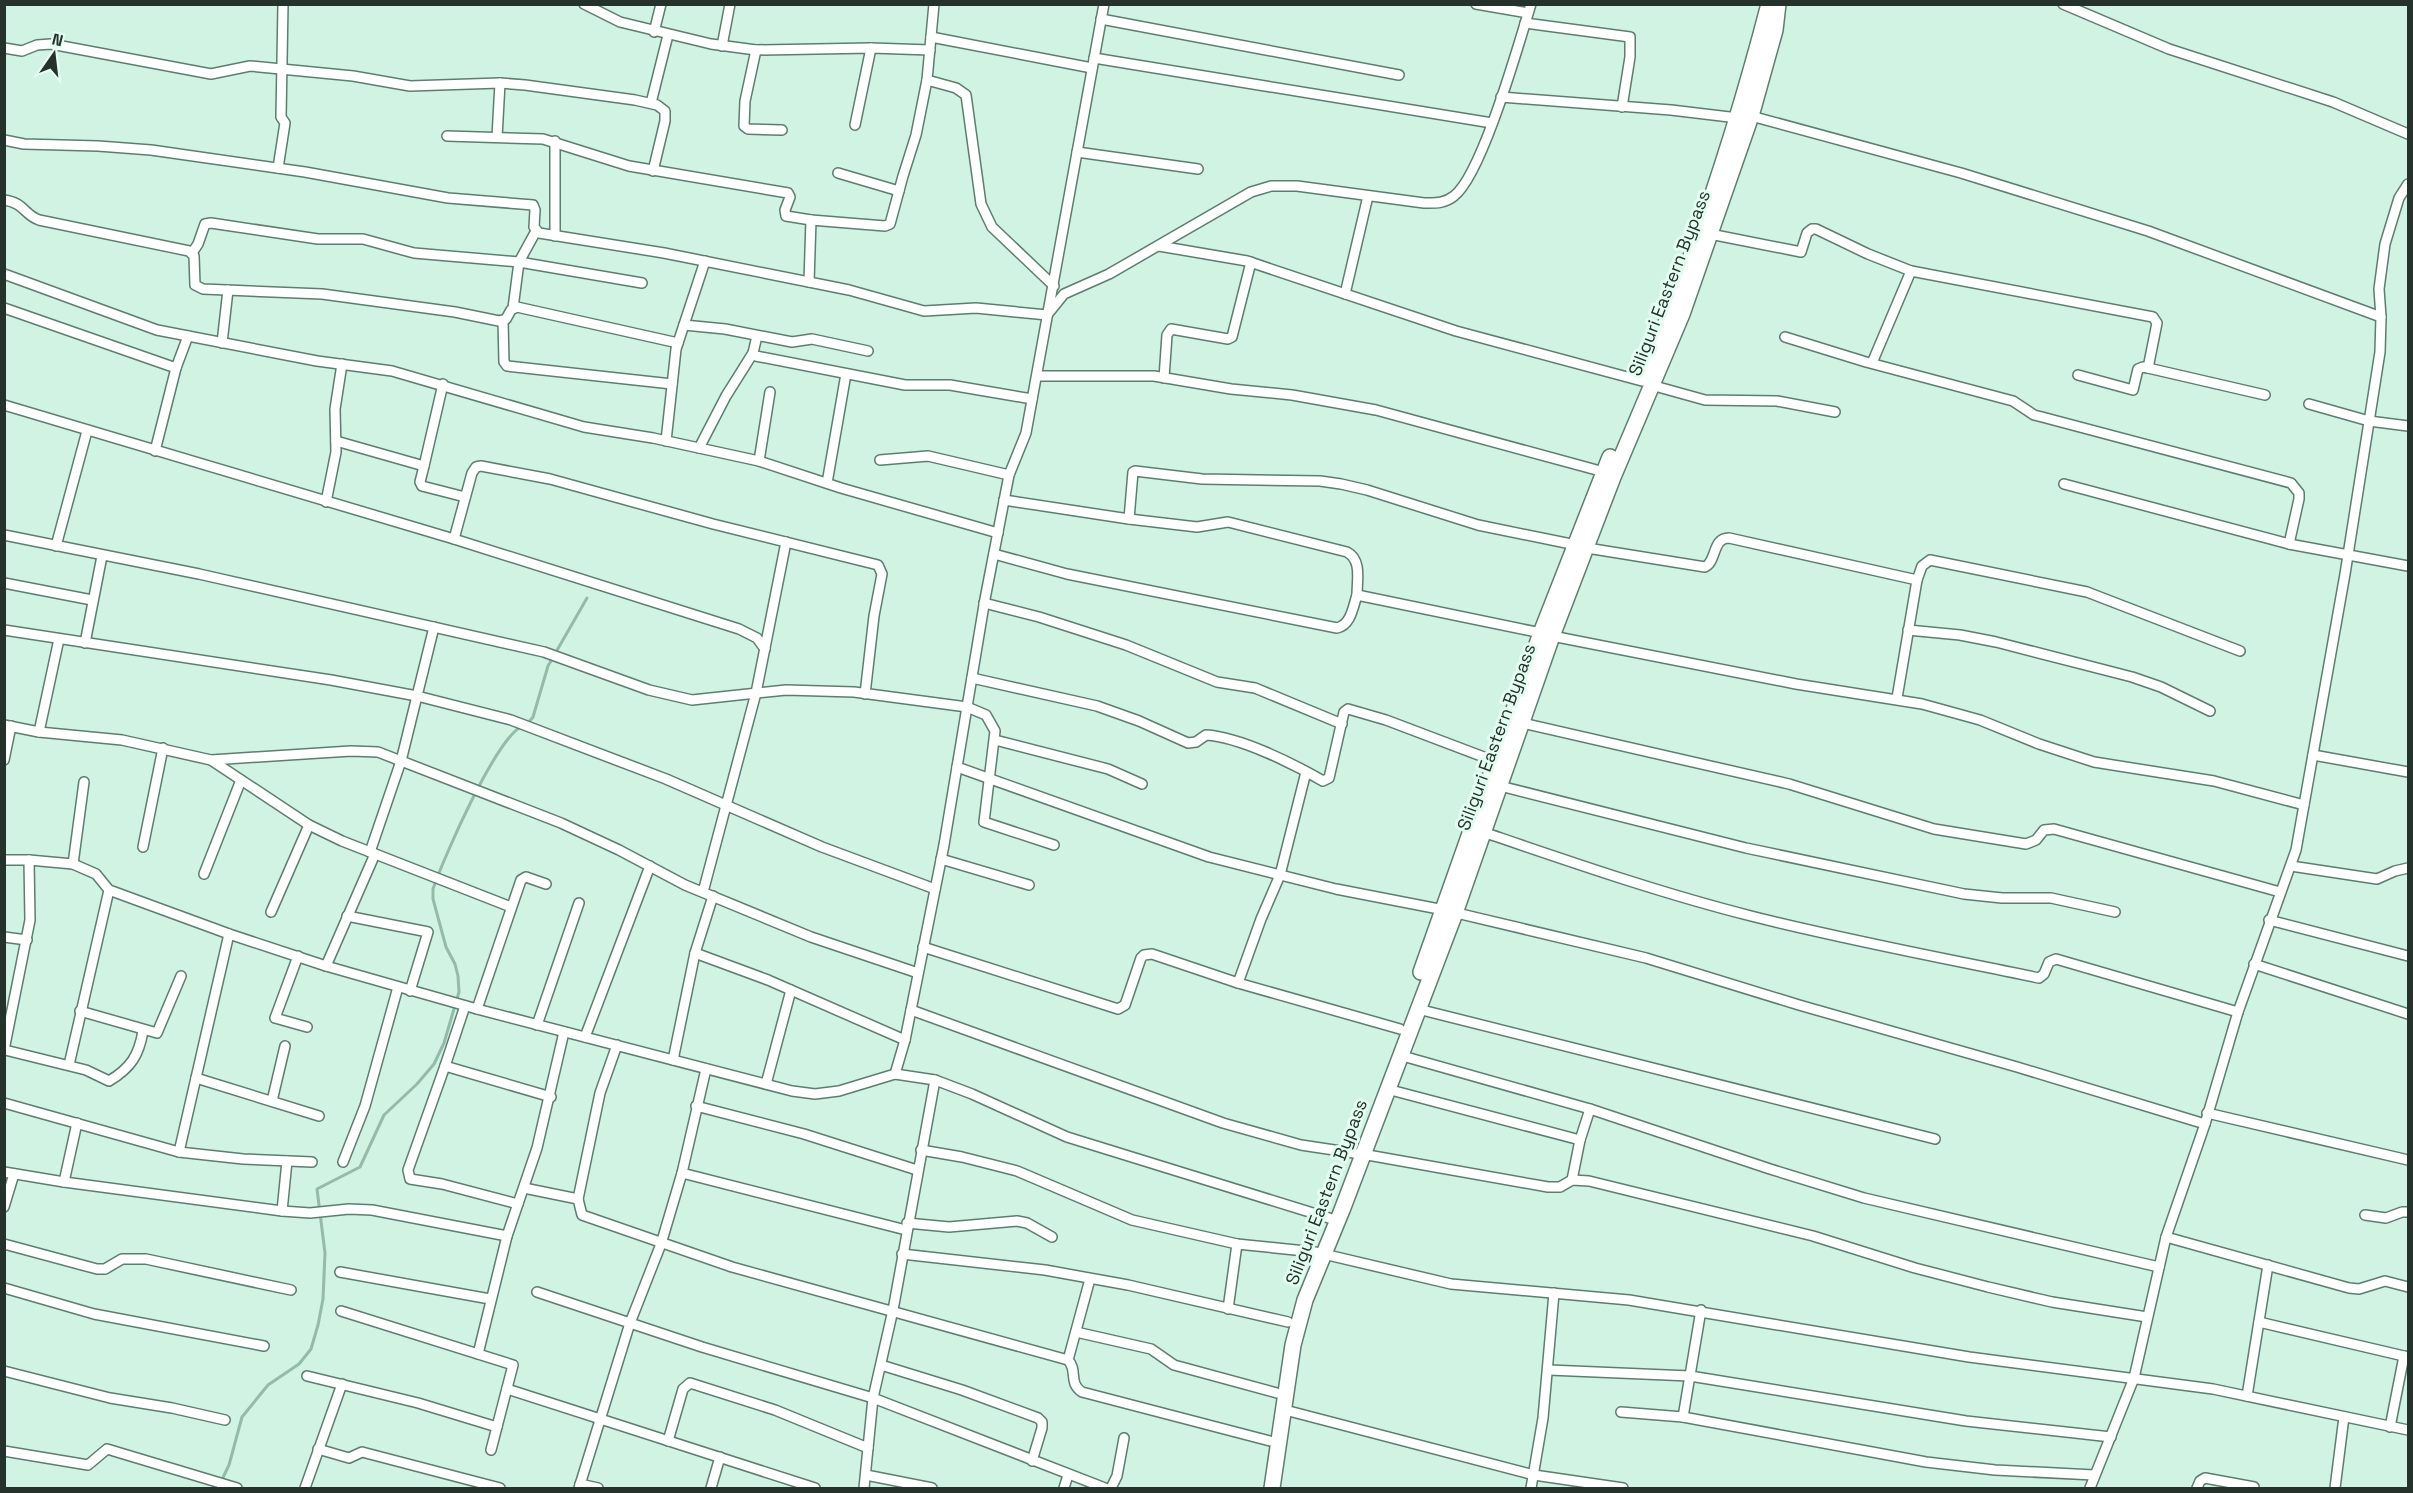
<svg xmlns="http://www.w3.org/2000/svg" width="2413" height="1493" viewBox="0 0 2413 1493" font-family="'Space Grotesk',sans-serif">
  <rect width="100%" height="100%" fill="#d1f3e3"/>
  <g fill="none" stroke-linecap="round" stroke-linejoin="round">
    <!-- stream -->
    <g stroke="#94bba9" stroke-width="3">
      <polyline points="528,723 533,717 548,666 587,598"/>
      <path d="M218 1488 229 1465 242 1417 268 1385 299 1364 311 1349 318 1325 323 1299 325 1253 317 1189 360 1167 384 1115 417 1084 434 1064 444 1043 459 992 458 976 455 964 446 947 433 899V889C444 857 495 740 522 726"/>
    </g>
    <defs>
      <g id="street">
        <polyline points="584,4 620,22 711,44 756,50 871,48 930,50"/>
        <polyline points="934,4 927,80 956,88 966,95 981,204 992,227 1054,286"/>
        <polyline points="1476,4 1528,13"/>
        <polyline points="2063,4 2169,49 2333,102 2408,134"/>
        <polyline points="1101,19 1399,75"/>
        <polyline points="1525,23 1630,37 1630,57 1622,107"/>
        <polyline points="654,32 661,4"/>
        <polyline points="931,37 1092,68"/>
        <polyline points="722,46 730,4"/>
        <polyline points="4,48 22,51 37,45 51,44 211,74 250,66 353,76 410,86 500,83 525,85 635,100 657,105 665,111 665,121 653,171"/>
        <polyline points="756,50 745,101 744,126 748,129 782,130"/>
        <polyline points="1094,58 1492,123"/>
        <polyline points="1501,97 1671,110 1738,118"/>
        <polyline points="651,103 668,35"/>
        <polyline points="1751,116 1961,173 2148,231 2381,317"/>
        <polyline points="855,125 871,48"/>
        <polyline points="447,136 543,139 629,166 788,193 790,197 785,210 786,216 811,220 809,282"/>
        <polyline points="497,137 500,83"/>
        <path d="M4 140 24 144 98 146 151 150 305 172 448 198 533 205 535 210 534 227 539 233 664 253 849 290 924 311 976 308 1047 315 1064 294 1109 274 1251 192 1271 186H1297L1424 203C1435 203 1444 204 1454 196 1482 175 1519 43 1531 4"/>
        <polyline points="1077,152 1198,169"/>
        <polyline points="278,168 285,123 281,117 283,4"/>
        <polyline points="838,173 899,191"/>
        <path d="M4 200C25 203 23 214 39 220L189 251 194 256 195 285 203 289 322 294 455 312 499 321 506 319 511 310 517 307 678 343"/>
        <polyline points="811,220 885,226 890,224 903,176 916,135 927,80"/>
        <polyline points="1710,234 1801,252 1807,233 1812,229 1816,229 1868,254 1911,271 2153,317 2157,323 2148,368 2265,395"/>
        <polyline points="555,236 555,141"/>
        <polyline points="1159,246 1247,261 1456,331 1642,381"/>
        <polyline points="192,253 198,244 205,224 211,223 318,239 363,239 414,253 519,262 642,283"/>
        <polyline points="4,274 157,330 317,361 392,371 584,427 653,438 759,461 841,488 998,533"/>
        <polyline points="1345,294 1368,196"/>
        <polyline points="4,308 176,368"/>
        <polyline points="513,308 519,262 536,231"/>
        <polyline points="503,321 504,362 507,366 672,384"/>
        <polyline points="684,325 725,329 792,342 812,339 868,351"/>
        <polyline points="757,336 753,353 756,356 905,385 950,385 1032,399"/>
        <polyline points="1785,337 1866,362 2013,401 2034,415 2042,417 2291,483 2299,493 2299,499 2289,544 2408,566"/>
        <polyline points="222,343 228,290"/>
        <polyline points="1872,363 1911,271"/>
        <polyline points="2078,375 2133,390 2138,369 2143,367 2148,368"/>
        <polyline points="1037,376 1154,376 1231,389 1292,395 1376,410 1604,472"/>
        <polyline points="1164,378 1167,335 1171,329 1228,339 1232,337 1251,262"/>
        <polyline points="1651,385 1705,400 1777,401 1835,412"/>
        <polyline points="2309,404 2369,421 2408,426"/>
        <polyline points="4,405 454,539 739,629 757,638 765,649"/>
        <polyline points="336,441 424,466 443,384"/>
        <polyline points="666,441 676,349 705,261"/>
        <polyline points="699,448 726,396 753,353"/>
        <polyline points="155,451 176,368 188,336"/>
        <polyline points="880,460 928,456 1009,475"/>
        <polyline points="759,461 770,392"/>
        <polyline points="424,466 420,482 422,486 465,497"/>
        <polyline points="827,483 846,374"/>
        <polyline points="2064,484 2289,544"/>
        <polyline points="1004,500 1129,519 1133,472 1135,471 1202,479 1320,481 1341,484 1367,490 1478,525 1576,545"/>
        <polyline points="326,502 336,452 335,409 342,364"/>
        <path d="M1129 519 1197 527 1228 522 1347 552C1362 560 1357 580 1357 595"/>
        <polyline points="4,535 199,574 544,652 649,690 692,700 786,690 854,692 967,707 986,715 995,731 984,822 1054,845"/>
        <polyline points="454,539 472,473 476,467 481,466 550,479 713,524 878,565 882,574 874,616 865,694"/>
        <polyline points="56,546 87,431"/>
        <path d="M1587 548 1705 567C1717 561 1712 538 1729 538L1917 580"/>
        <path d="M994 554 1067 574 1337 628C1351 625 1353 607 1357 595L1541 633"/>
        <polyline points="4,583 92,600"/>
        <polyline points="984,603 1039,617 1126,645 1217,682 1255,688 1342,724"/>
        <polyline points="4,630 331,680 417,696 511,720 666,779 822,847 935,889"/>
        <polyline points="1908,630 1960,635 1996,642 2132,677 2161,687 2210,711"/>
        <polyline points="1552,636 1796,684 1922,704 1980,720 2039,744 2094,762 2214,781 2304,805"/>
        <polyline points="85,643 102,556"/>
        <path d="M972 678 1097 706 1139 721 1188 743 1196 742 1206 735C1240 737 1294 764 1323 781L1329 778 1344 712 1348 709 1386 720 1497 762"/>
        <polyline points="1897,698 1917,580 1922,566 1930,560 2087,592 2240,651"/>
        <polyline points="1522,723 1789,784 1934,829 2026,844 2036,840 2044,830 2054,829 2280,892"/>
        <polyline points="4,725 39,732 122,740 211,760 351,751 378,752 561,823 619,850 685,885 811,937 918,973"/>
        <polyline points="39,732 59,639"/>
        <polyline points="995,740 1108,769 1142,784"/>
        <polyline points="2313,755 2408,772"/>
        <polyline points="4,760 11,726"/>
        <polyline points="211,760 309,825 342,841 511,907"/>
        <polyline points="957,767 1209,857 1336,889 1444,910 1646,958 1799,1005 2017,1067 2205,1124"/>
        <polyline points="1500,786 1746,848 1964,894 2002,898 2051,898 2115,912"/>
        <path d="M1483 832C1571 862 1660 893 1751 916 1846 940 1943 958 2039 978L2044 974 2049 962 2056 959 2238 1012"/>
        <polyline points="143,847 163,748"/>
        <polyline points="370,852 401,761 434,627"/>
        <polyline points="941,859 1029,885"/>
        <polyline points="4,860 29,860 73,864 96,874 109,890 229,934 326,966 477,1009 792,1091 815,1094 839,1091 895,1074 935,1080 972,1094 1067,1137 1329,1218"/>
        <polyline points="73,864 84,782"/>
        <polyline points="2291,866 2377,879 2395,871 2408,868"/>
        <polyline points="204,874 241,780"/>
        <polyline points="703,892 756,693 786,542"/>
        <polyline points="271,912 309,825"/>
        <polyline points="347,916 428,932 410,991"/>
        <polyline points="2269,920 2408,956"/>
        <polyline points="4,937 27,940"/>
        <polyline points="923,947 1118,1009 1125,1005 1141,958 1144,955 1152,954 1238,983 1400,1029"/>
        <polyline points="695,953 768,980 905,1040"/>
        <polyline points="298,956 275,1018 307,1027"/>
        <polyline points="2254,964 2408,1014"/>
        <polyline points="326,966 375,854"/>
        <polyline points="1238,983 1261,919 1280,875 1306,772"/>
        <polyline points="465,1006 445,1066 551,1097"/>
        <polyline points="477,1009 521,880 526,877 546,884"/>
        <polyline points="1418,1009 1935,1139"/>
        <polyline points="911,1010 1223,1123 1301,1145 1354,1153"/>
        <polyline points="80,1011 157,1033 181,976"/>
        <polyline points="537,1025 579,903"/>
        <polyline points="585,1037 650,866"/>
        <polyline points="4,1050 30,920 29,860"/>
        <path d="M5 1050 86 1070 109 1081C131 1068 139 1055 143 1031"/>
        <polyline points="1399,1055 1590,1109 1770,1169 1864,1198 2159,1267"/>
        <polyline points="673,1060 695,953 713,896"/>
        <polyline points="69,1065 109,890"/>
        <polyline points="445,1066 408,1170 410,1179 442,1184 518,1204"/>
        <polyline points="706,1069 682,1173 906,1230"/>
        <polyline points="895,1074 905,1040 944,845 985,599 1009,475 1026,433 1104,4"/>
        <polyline points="196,1078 319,1116"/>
        <polyline points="766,1084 791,990"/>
        <polyline points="1387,1089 1580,1140"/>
        <polyline points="272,1101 285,1046"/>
        <polyline points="4,1103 179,1152 243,1159 312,1162"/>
        <polyline points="696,1106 804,1134 917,1170"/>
        <polyline points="2207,1113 2408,1160"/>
        <polyline points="921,1150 962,1157 1017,1171 1132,1220 1237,1244 1315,1252 1451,1284 1629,1300 1969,1357 2213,1389 2408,1430"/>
        <polyline points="179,1152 229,934"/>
        <polyline points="1362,1154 1548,1187 1560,1187 1572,1180 1589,1181 1813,1236 1915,1268 1988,1287 2052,1302 2147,1317"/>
        <polyline points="343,1162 365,1106 398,987"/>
        <polyline points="4,1172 64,1182 282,1211 310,1213 349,1209 372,1210 507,1236"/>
        <polyline points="1572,1180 1580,1140 1590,1109"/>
        <polyline points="64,1182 77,1123"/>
        <polyline points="524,1188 578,1199 582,1215 732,1267 1068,1360"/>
        <polyline points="578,1199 600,1093 617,1045"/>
        <polyline points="4,1207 14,1174"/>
        <polyline points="282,1211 287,1161"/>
        <polyline points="2365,1215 2386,1218 2402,1212 2408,1212"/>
        <polyline points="907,1223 949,1227 1017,1221 1027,1223 1052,1237"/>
        <polyline points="2166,1237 2349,1288 2359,1289 2385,1281 2408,1287"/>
        <polyline points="4,1244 97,1269 105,1269 122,1259 146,1259 291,1290"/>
        <polyline points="902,1254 1045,1270 1128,1285 1288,1322"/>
        <polyline points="340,1272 490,1299"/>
        <path d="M1090 1279 1068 1360C1078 1370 1068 1383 1082 1392L1270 1441"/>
        <polyline points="4,1288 94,1314 264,1346"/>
        <polyline points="537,1292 702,1347 873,1398 1105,1488"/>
        <polyline points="1228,1309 1237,1244"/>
        <polyline points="341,1311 513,1365 491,1450"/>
        <polyline points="2259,1322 2408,1357"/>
        <polyline points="1076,1332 1151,1349 1174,1365 1277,1393"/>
        <polyline points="478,1354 507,1236 537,1148 564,1032"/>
        <polyline points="881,1365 962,1390 1038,1418 1042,1422 1042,1428 1032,1461"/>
        <polyline points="1549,1370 1690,1376 1966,1421 2111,1437"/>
        <polyline points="4,1371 110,1398 172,1408 225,1420"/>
        <polyline points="307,1376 418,1403 497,1427"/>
        <polyline points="507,1389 815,1488"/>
        <polyline points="2247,1396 2268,1265"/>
        <polyline points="1285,1410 1534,1475 1623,1488"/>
        <polyline points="1621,1412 1683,1417 1926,1462 1995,1470 2094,1475"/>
        <polyline points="1683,1417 1701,1310"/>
        <polyline points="2390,1427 2404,1356"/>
        <polyline points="668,1441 683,1389 690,1383 775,1410 868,1448"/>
        <polyline points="318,1449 349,1458 362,1452 500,1488"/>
        <polyline points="4,1451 88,1465 107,1449 237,1488"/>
        <polyline points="866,1475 932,1488"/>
        <polyline points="580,1484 598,1488"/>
        <polyline points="305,1488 342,1384"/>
        <polyline points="579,1488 630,1323 661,1244 682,1173"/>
        <polyline points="711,1488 720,1457"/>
        <polyline points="864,1488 873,1398 893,1310 935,1080"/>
        <polyline points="1064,1488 1068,1475"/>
        <polyline points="1111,1488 1117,1476 1124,1438"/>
        <polyline points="1531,1488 1543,1418 1554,1293"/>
        <polyline points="2090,1488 2134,1378 2166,1237 2205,1124 2238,1012 2296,850 2345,574 2380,352 2381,317 2379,289 2385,244 2399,198 2408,184"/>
        <polyline points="2197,1488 2200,1481 2205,1478 2254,1487"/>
        <polyline points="2335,1488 2344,1417"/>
      </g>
      <g id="primary">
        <path d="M1644 377C1695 256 1736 131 1769 4"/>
        <polyline points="1421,972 1541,633 1610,457"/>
        <polyline points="1272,1488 1293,1345 1305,1300 1342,1210 1455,913 1552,636 1613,477 1682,314 1751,116 1775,30 1778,4"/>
      </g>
    </defs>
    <!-- street casing -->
    <use href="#street" stroke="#5e7d6f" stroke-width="12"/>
    <!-- primary casing -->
    <use href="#primary" stroke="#5e7d6f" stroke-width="18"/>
    <!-- street -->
    <use href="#street" stroke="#fff" stroke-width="9"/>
    <!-- primary -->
    <use href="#primary" stroke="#fff" stroke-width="15"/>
  </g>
  <g text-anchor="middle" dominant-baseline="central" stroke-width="6" stroke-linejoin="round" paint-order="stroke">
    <!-- street labels -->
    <g font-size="18" fill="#25322c" stroke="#e3fef1">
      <text transform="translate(1669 283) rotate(-69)">Siliguri Eastern Bypass</text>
      <text transform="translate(1496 737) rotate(-70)">Siliguri Eastern Bypass</text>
      <text transform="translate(1326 1192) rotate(-69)">Siliguri Eastern Bypass</text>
    </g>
  </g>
  <!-- border -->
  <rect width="2413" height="1493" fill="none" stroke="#25322c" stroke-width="12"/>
  <!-- north arrow -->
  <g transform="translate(54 54) rotate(14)" stroke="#e3fef1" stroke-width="4.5" paint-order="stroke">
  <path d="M0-4.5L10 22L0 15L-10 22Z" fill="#25322c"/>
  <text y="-9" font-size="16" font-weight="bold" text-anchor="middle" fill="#25322c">N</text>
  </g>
</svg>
